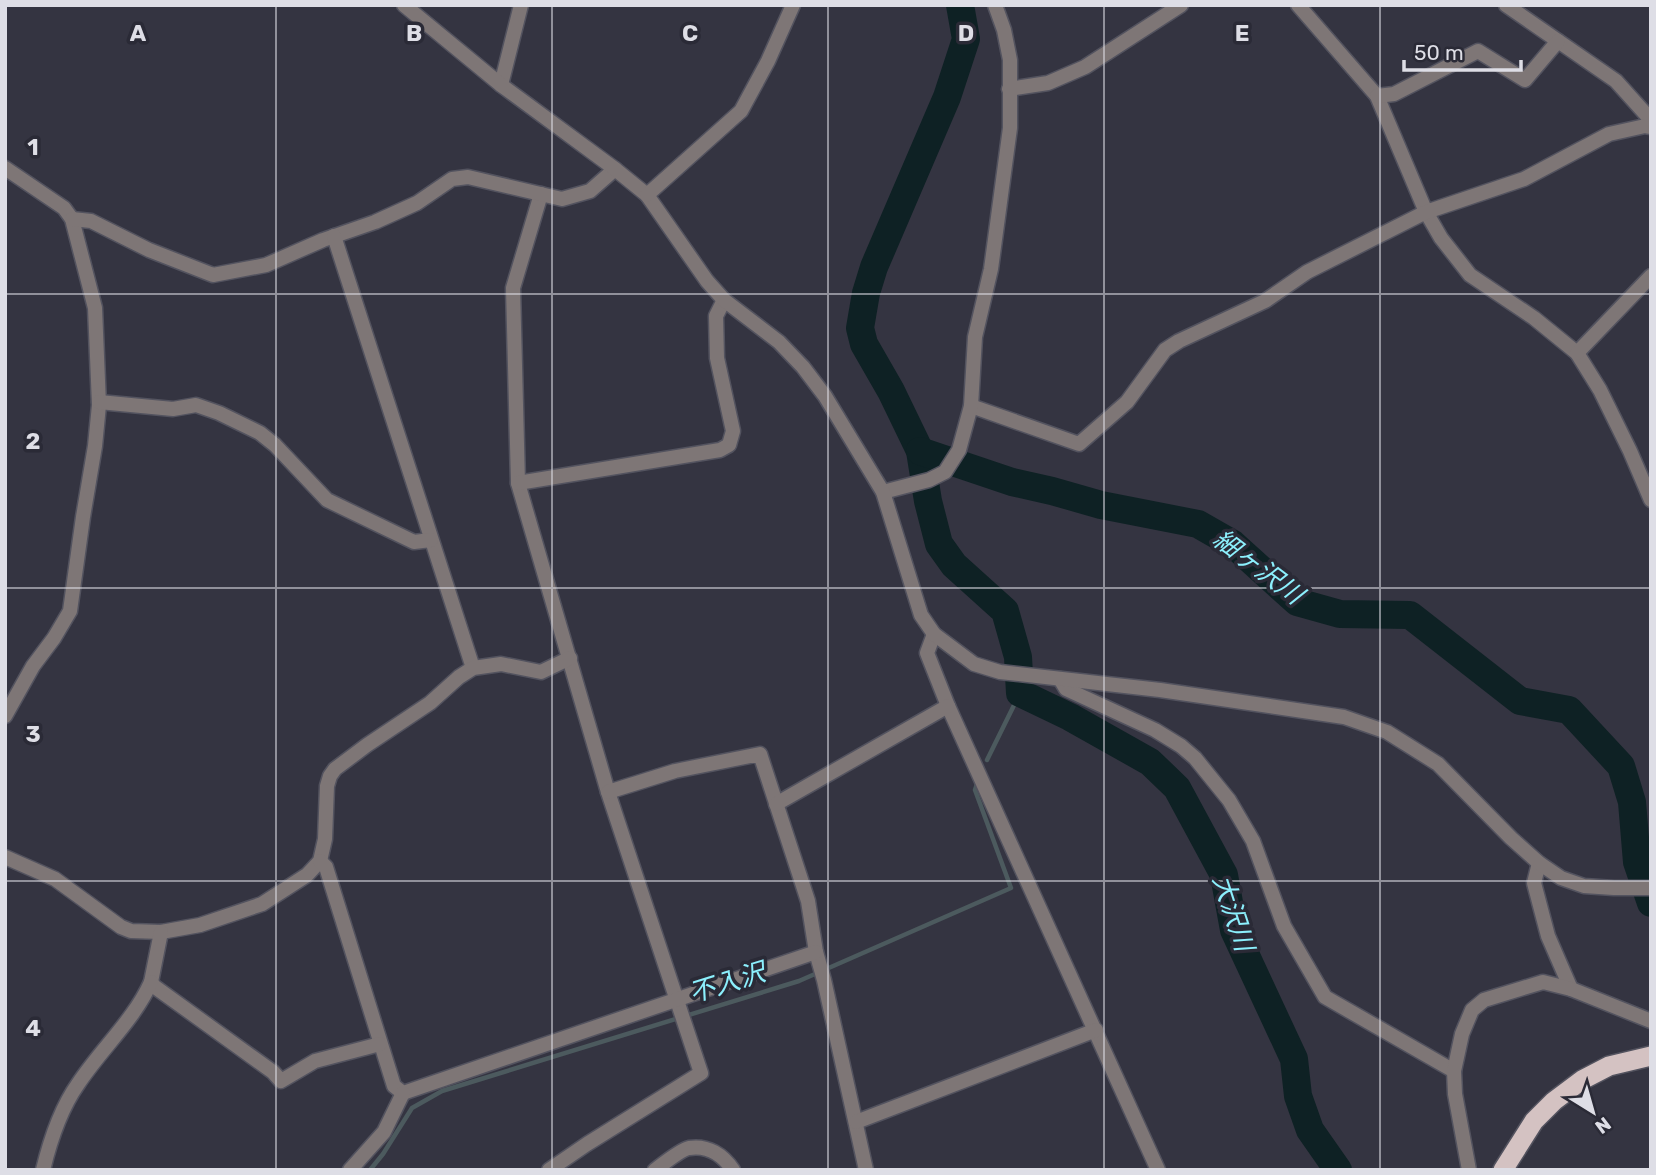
<svg xmlns="http://www.w3.org/2000/svg" width="1656" height="1175" viewBox="0 0 1656 1175" font-family="Rubik,'Noto Sans JP',sans-serif">
  <rect width="100%" height="100%" fill="#343441"/>
  <g fill="none" stroke-linecap="round" stroke-linejoin="round">
    <!-- stream -->
    <g stroke="#4c5a5e" stroke-width="4.5">
      <polyline points="987,760 1020,693"/>
      <polyline points="370,1170 383,1154 412,1108 442,1091 799,981 1011,888 975,790 977,784"/>
    </g>
    <!-- river -->
    <g stroke="#0e2124" stroke-width="28">
      <polyline points="960,5 966,39 947,97 874,267 866,293 860,328 864,344 891,391 920,451 928,501 939,544 954,565 1005,611 1018,657 1020,693 1070,717 1150,762 1177,788 1224,875 1234,930 1294,1059 1298,1096 1310,1130 1338,1170"/>
      <polyline points="920,451 1012,482 1052,491 1101,505 1198,524 1233,544 1297,602 1340,614 1410,615 1520,701 1569,710 1621,766 1632,802 1637,862 1651,903"/>
    </g>
    <defs>
      <g id="minor">
        <polyline points="1298,5 1377,96 1426,212 1441,238 1470,275 1534,318 1577,353 1600,390 1630,451 1651,500"/>
        <polyline points="1506,5 1616,81 1651,120"/>
        <polyline points="501,85 521,5"/>
        <polyline points="1009,89 1048,83 1085,67 1181,5"/>
        <polyline points="1377,96 1394,94 1478,51 1525,80 1558,41"/>
        <polyline points="5,168 64,208 72,219 95,308 99,405 95,446 83,517 70,611 54,638 33,666 5,716"/>
        <polyline points="541,194 513,288 518,483 608,792 701,1073 587,1144 549,1170"/>
        <polyline points="72,219 91,221 149,250 213,275 266,265 323,240 375,222 417,203 452,179 468,177 562,199 590,191 615,169"/>
        <polyline points="334,236 473,668"/>
        <polyline points="1577,353 1651,276"/>
        <polyline points="99,402 173,409 196,405 219,413 260,433 275,445 327,500 414,542 431,540"/>
        <polyline points="971,406 1079,444 1127,402 1165,350 1179,341 1265,301 1307,272 1426,212 1524,179 1609,134 1645,126 1651,127"/>
        <polyline points="518,483 720,450 729,445 733,431 717,358 716,316 724,300"/>
        <polyline points="883,492 929,480 945,472 959,450 971,406 975,337 991,269 1010,128 1010,60 1004,30 995,5"/>
        <polyline points="934,634 927,653 948,706 1158,1170"/>
        <polyline points="1060,679 1066,689 1155,730 1181,746 1195,758 1229,800 1253,841 1284,926 1325,997 1454,1071"/>
        <polyline points="608,792 675,771 760,754 808,901 816,952 824,980 866,1170"/>
        <polyline points="776,804 948,706"/>
        <polyline points="5,857 55,879 121,927 131,931 161,932 200,925 262,904 307,875 320,861 325,839 327,786 330,776 335,769 367,745 430,703 459,677 473,668 501,664 541,672 570,658"/>
        <polyline points="320,861 326,867 394,1086 403,1093 816,952"/>
        <polyline points="1539,863 1534,883 1548,936 1571,989"/>
        <polyline points="161,932 151,982 155,987 273,1072 281,1081 315,1061 380,1044"/>
        <polyline points="856,1122 1096,1030"/>
        <path d="M43 1170C50 1141 61 1108 78 1084 101 1049 134 1020 151 982"/>
        <polyline points="350,1170 384,1132 403,1093"/>
        <path d="M655 1170C663 1164 680 1150 689 1148 708 1145 723 1155 733 1170"/>
        <polyline points="1469,1170 1455,1094 1454,1071 1462,1034 1472,1010 1484,1000 1543,982 1571,989 1651,1021"/>
      </g>
      <g id="tertiary">
        <polyline points="404,5 501,85 615,169 647,195 707,281 724,300 779,342 803,367 825,396 883,492 921,615 934,634 974,664 1000,672 1160,690 1344,717 1387,732 1438,764 1511,838 1539,863 1561,878 1584,886 1614,888 1651,888"/>
        <polyline points="647,195 741,111 768,61 793,5"/>
      </g>
      <polyline id="trunk" points="1503,1170 1534,1121 1554,1101 1582,1080 1609,1066 1651,1056"/>
    </defs>
    <!-- minor casing -->
    <use href="#minor" stroke="#53535f" stroke-width="17"/>
    <!-- tertiary casing -->
    <use href="#tertiary" stroke="#53535f" stroke-width="17"/>
    <!-- trunk casing -->
    <use href="#trunk" stroke="#53535f" stroke-width="22"/>
    <!-- minor -->
    <use href="#minor" stroke="#7e7676" stroke-width="14"/>
    <!-- tertiary -->
    <use href="#tertiary" stroke="#7e7676" stroke-width="14"/>
    <!-- trunk -->
    <use href="#trunk" stroke="#d4c2c2" stroke-width="19"/>
  </g>
  <!-- grid -->
  <path fill="none" stroke="#dedee6" stroke-width="2" stroke-opacity="0.55" d="M276 5V1170M552 5V1170M828 5V1170M1104 5V1170M1380 5V1170M5 294H1651M5 588H1651M5 881H1651"/>
  <g text-anchor="middle" dominant-baseline="central" stroke-width="7" stroke-linejoin="round" paint-order="stroke">
    <!-- water labels -->
    <g font-size="26" font-style="italic" fill="#8cf0fd" stroke="#2a2a36">
      <text transform="translate(1258 567) rotate(37)">細ヶ沢川</text>
      <text transform="translate(1233 913) rotate(72)">大沢川</text>
      <text transform="translate(727 983) rotate(-17)">不入沢</text>
    </g>
  </g>
  <g font-size="23" text-anchor="middle" font-weight="bold" fill="#dedee6" stroke="#2a2a36" stroke-width="7" stroke-linejoin="round" paint-order="stroke">
    <text x="138" y="41">A</text>
    <text x="414" y="41">B</text>
    <text x="690" y="41">C</text>
    <text x="966" y="41">D</text>
    <text x="1242" y="41">E</text>
    <text x="33" y="155">1</text>
    <text x="33" y="449">2</text>
    <text x="33" y="742">3</text>
    <text x="33" y="1036">4</text>
  </g>
  <!-- border -->
  <rect width="1656" height="1175" fill="none" stroke="#dedee6" stroke-width="14"/>
  <!-- north arrow -->
  <g transform="translate(1593 1112) rotate(143)" stroke="#2a2a36" stroke-width="5" paint-order="stroke">
  <path d="M0-5L12 26L0 18L-12 26Z" fill="#dedee6"/>
  <text y="-10" font-size="19" font-weight="bold" text-anchor="middle" fill="#dedee6">N</text>
  </g>
  <!-- scale -->
  <path d="M1404 60v10h117v-10" fill="none" stroke="#dedee6" stroke-width="3.5"/>
  <text x="1414" y="60" font-size="21" fill="#dedee6" stroke="#2a2a36" stroke-width="5" paint-order="stroke">50 m</text>
</svg>
